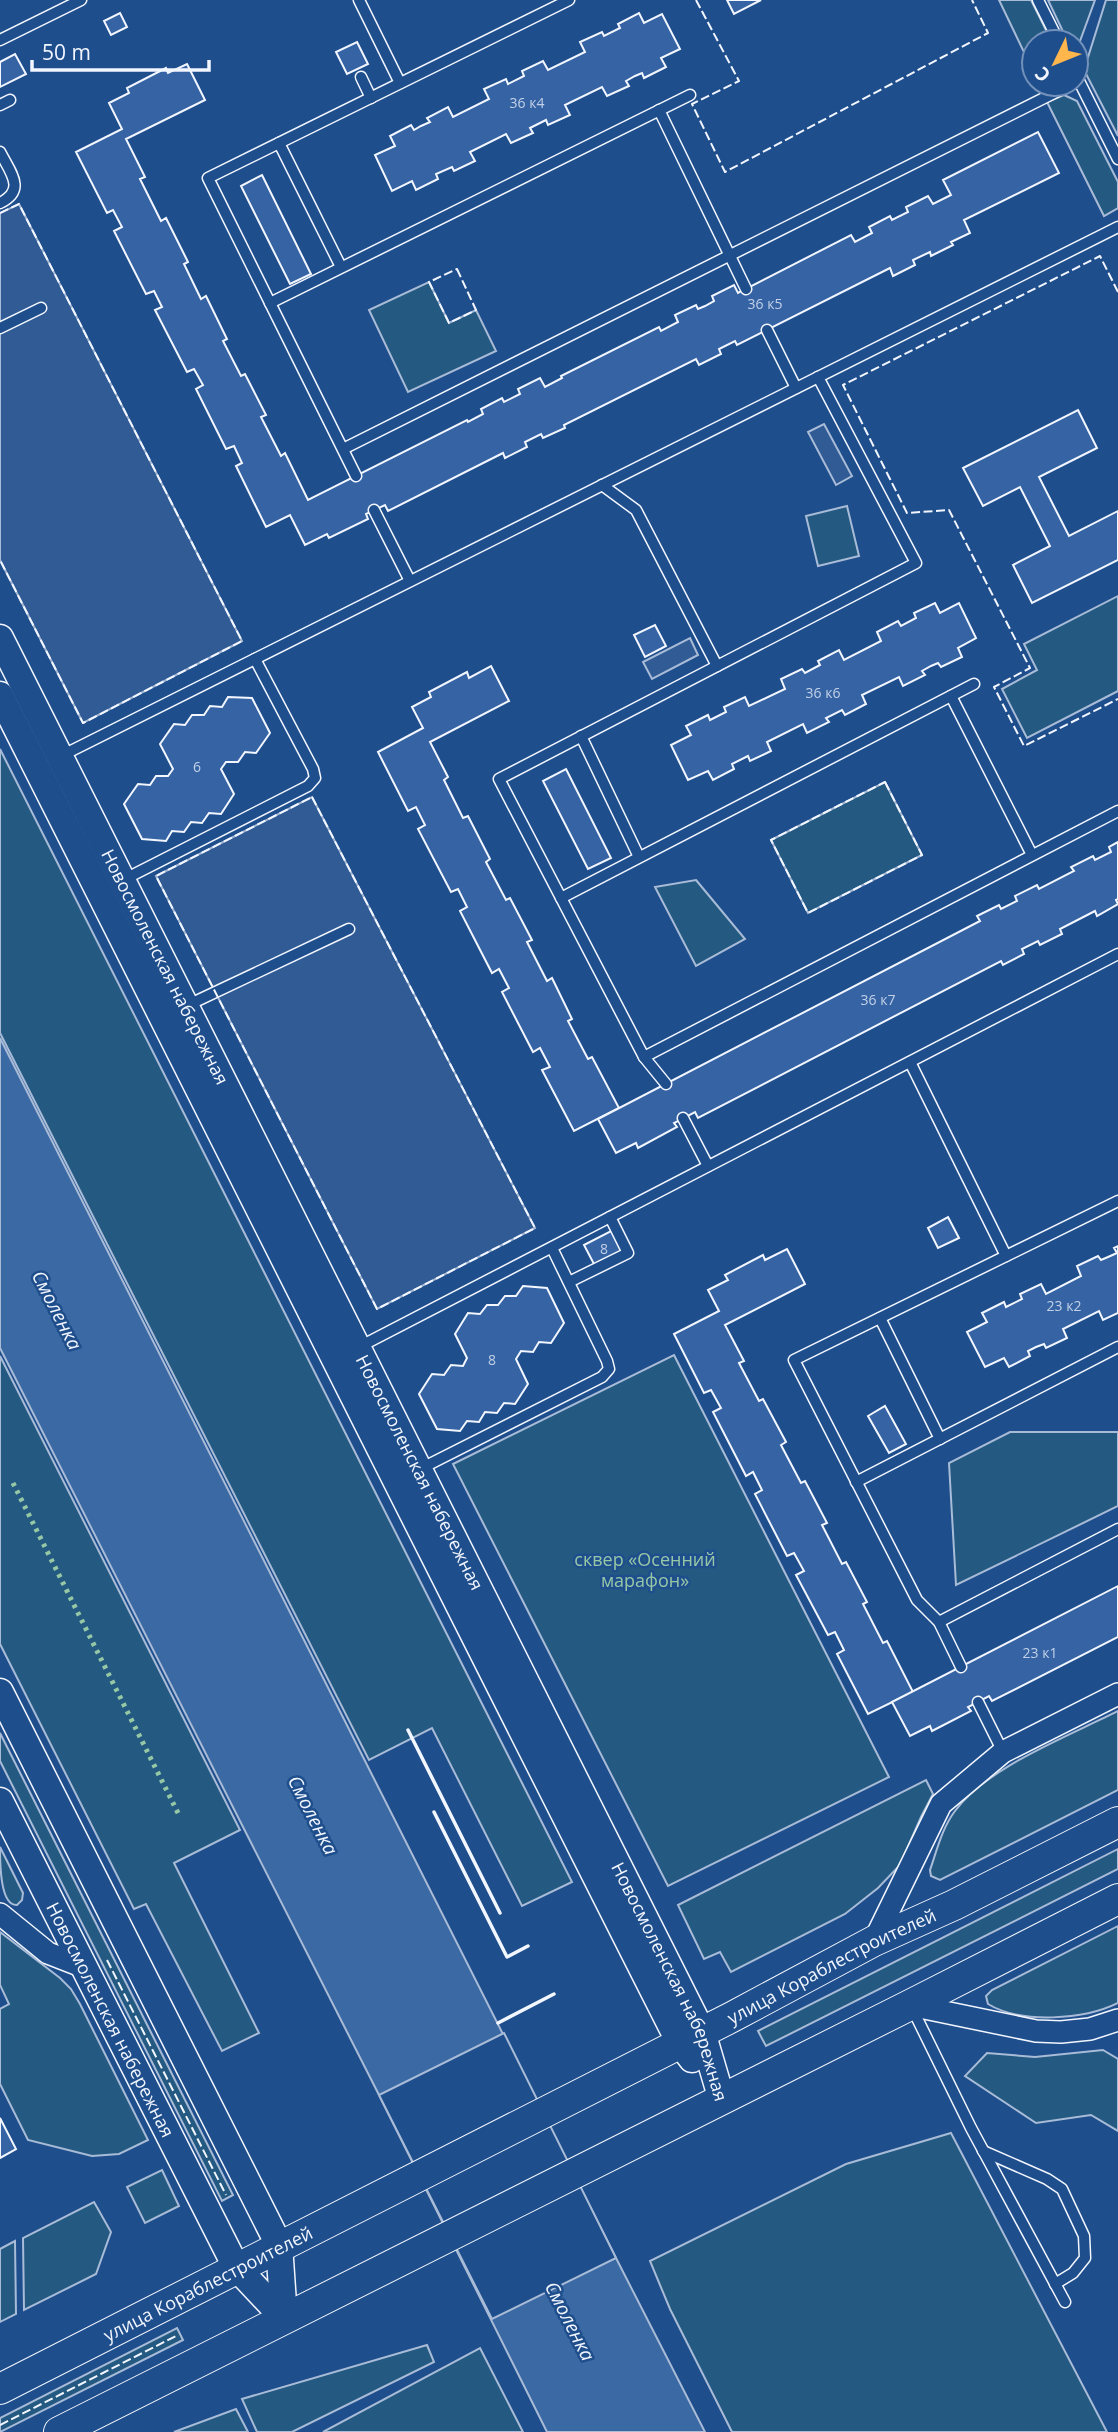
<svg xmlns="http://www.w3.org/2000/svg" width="1118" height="2432" viewBox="0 0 1118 2432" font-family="'Open Sans',sans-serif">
  <rect width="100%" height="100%" fill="#1f4e8c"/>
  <!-- green -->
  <g fill="#245a82" stroke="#a8bbd7" stroke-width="2">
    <polygon points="999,0 1031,0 1052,42 1034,42 1034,73"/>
    <polygon points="1048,0 1095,0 1076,52 1076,42 1068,42"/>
    <polygon points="1106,0 1118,0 1118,136 1084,70"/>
    <polygon points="1064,95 1077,101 1118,182 1118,208 1104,216 1047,102"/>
    <polygon points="429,282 449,323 476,310 496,351 408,392 369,310"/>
    <polygon points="847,506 859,556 818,566 806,516"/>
    <polygon points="1118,596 1118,691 1027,738 1002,689 1037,670 1024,644"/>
    <polygon points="0,749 572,1882 522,1906 432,1728 369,1760 0,1033"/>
    <polygon points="885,782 922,855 808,913 771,840"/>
    <polygon points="696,880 745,939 696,966 655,887"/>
    <polygon points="674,1355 889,1777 668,1886 453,1464"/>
    <polygon points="0,1356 240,1830 174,1863 259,2033 222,2051 146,1904 134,1909 0,1644"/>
    <polygon points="1010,1432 1118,1432 1118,1506 956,1585 949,1463"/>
    <path d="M1118 1711V1790L940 1880 931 1876 930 1870C937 1850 942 1828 955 1811 987 1767 1069 1736 1118 1711Z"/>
    <polygon points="0,1733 233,2195 222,2201 0,1761"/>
    <polygon points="926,1780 933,1794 921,1817 900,1865 878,1888 845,1914 731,1972 720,1952 704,1959 678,1905"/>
    <path d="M0 1847 23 1893 22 1900 17 1905C0 1906 0 1863 0 1847Z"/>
    <polygon points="1118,1849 1118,1869 766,2046 758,2031"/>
    <path d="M1118 1926V2003C1084 2020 1021 2024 988 2004L986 1996 992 1990Z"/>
    <polygon points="0,1932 60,1978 71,1989 80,2004 148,2140 119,2154 92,2156 28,2140 0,2084 0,2009 9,2004 0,1985"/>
    <polygon points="1103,2050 1118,2059 1118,2131 1091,2115 1036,2123 965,2076 987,2053 1035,2057"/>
    <polygon points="951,2133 1107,2432 732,2432 670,2309 650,2261 846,2164"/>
    <polygon points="162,2170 179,2206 145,2223 127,2187"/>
    <polygon points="94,2202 111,2232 96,2274 24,2310 23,2238"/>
    <polygon points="15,2241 16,2314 0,2322 0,2249"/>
    <polygon points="177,2328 183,2340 0,2432 0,2418"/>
    <polygon points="427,2345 434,2362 292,2432 257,2432 242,2399"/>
    <polygon points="480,2348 523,2432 323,2432"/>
    <polygon points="236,2409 248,2432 174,2432"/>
  </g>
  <!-- parking -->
  <g fill="#305b95" stroke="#a8bbd7" stroke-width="2">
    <polygon points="19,204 242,641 83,723 0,560 0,213"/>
    <polygon points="824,424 852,476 836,485 808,432"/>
    <polygon points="690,638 698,655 652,679 643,662"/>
    <polygon points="312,797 535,1228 377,1309 156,876"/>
  </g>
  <!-- water -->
  <polygon fill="#3b69a3" stroke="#a8bbd7" stroke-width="2" points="0,1038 616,2258 705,2432 547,2432 379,2095 0,1348"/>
  <!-- pier -->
  <polygon fill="#1f4e8c" stroke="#a8bbd7" stroke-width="2" points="504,2033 616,2258 492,2319 379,2095"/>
  <!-- building -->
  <g fill="#3563a3" stroke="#f2f6ff" stroke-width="2">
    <polygon points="727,0 761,0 734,14"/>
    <polygon points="120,13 127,27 111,35 104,21"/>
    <polygon points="639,13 644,23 662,14 680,49 661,58 666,67 644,78 642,73 635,76 626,81 629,86 607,96 602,87 565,105 570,115 548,125 546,120 530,128 533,133 511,143 506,134 470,152 475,161 454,171 452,167 436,174 438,179 416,190 412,181 392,191 375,155 395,146 390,136 411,125 414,130 421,126 430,122 427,118 448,107 453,117 489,99 484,89 506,79 508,84 524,76 522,71 543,61 548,70 585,52 580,42 602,32 604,36 620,28 618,24"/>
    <polygon points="357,42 368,64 347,74 336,52"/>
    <polygon points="15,54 26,74 0,87 0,62"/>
    <polygon points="187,64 205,100 126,139 145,177 140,179 161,221 166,218 188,262 184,264 201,299 206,296 227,339 223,341 241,376 245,374 266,415 261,417 281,456 285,453 308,500 467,420 468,422 483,414 481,409 502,398 504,402 520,394 518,389 540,378 545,387 562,378 561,376 659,327 661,331 678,322 675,315 696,305 698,309 705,306 714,301 712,296 734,285 738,293 851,235 855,242 872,233 869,227 890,216 892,220 908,212 906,207 928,196 933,204 951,195 943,180 1038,132 1059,173 964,220 970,233 951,242 953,245 931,256 930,252 913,260 915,265 893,276 890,268 737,345 735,341 719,349 721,354 699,365 696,359 564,425 565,428 543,438 541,434 525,442 527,447 505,458 503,453 388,511 385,505 366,514 368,519 329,538 327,534 305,545 290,515 266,527 236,466 242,463 234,446 226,449 196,389 203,385 194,369 187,372 155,310 162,307 154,291 146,294 114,231 122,227 113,210 107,213 76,152 122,129 109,103 129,93 127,88 166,68 168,73"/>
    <polygon points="262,175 311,274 290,284 241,186"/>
    <polygon points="1078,410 1097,448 1039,477 1069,536 1118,511 1118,560 1032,603 1013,565 1050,546 1020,487 983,506 963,468"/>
    <polygon points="935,603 940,613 959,603 976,638 958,648 962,657 941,667 938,663 931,666 922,671 925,675 903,686 899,677 862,695 866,704 845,715 842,710 826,718 829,722 807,733 803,724 767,742 771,751 750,761 748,756 732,764 734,769 713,780 708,771 688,780 671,745 691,735 686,726 708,715 710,720 726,712 724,707 745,697 749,706 785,689 781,679 802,669 805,673 820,665 818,661 839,650 844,660 881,641 877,632 898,621 901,626 916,618 914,613"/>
    <polygon points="655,625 666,646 645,657 634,635"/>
    <polygon points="491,666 509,701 430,742 448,777 444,780 463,818 468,816 490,859 486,862 506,900 510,898 532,940 527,942 547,981 552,978 572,1019 568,1021 588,1059 592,1057 619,1108 574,1131 542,1070 550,1067 540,1048 533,1052 502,992 509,988 499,969 492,973 460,911 467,907 458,889 451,892 418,829 425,825 416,807 408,811 378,752 423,728 412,707 431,697 429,692 467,672 469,678"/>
    <polygon points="228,697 252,698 270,733 256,753 245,752 238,762 226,762 221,769 234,794 221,814 209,813 202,823 191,822 184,832 172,831 166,841 142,839 124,804 138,784 150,785 156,776 168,776 173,769 160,744 174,724 185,725 192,715 204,715 210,706 222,707"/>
    <polygon points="566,769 611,858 588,869 543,781"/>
    <polygon points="1118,842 1118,899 1116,900 1118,904 1097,916 1095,911 1060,929 1062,934 1040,945 1038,941 1022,949 1024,954 1003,965 1001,961 698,1118 695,1112 674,1123 677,1127 638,1148 636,1143 616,1153 598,1119 980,921 977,916 999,905 1001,909 1017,901 1015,896 1037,885 1039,889 1074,871 1071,867 1093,856 1095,860 1111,852 1109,847"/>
    <polygon points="948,1217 959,1238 938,1248 928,1228"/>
    <polygon points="613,1230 624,1251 595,1266 584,1245"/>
    <polygon points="1118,1246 1118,1313 1103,1320 1099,1311 1063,1329 1067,1338 1046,1348 1044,1344 1036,1347 1028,1351 1030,1356 1009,1367 1004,1358 985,1367 967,1332 987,1322 982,1313 1004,1302 1006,1307 1022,1299 1020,1294 1041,1284 1046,1294 1081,1276 1077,1266 1098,1256 1101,1260 1108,1257 1117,1253 1114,1248"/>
    <polygon points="787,1249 805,1284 725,1325 744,1361 739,1363 759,1401 763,1399 786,1442 781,1445 801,1483 805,1481 827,1523 822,1525 842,1564 846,1562 867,1602 863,1604 883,1643 887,1641 913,1692 868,1714 837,1654 844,1650 835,1632 828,1635 796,1575 804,1571 794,1553 787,1556 755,1494 762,1490 753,1472 746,1476 713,1412 721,1408 711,1390 704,1393 674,1334 719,1311 708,1290 728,1280 725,1275 763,1255 765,1260"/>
    <polygon points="523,1286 547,1288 564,1323 551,1343 539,1342 533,1352 521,1351 516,1359 528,1384 515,1404 504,1403 497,1413 485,1412 479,1422 467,1421 460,1431 437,1429 419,1394 432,1374 444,1375 451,1365 463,1366 467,1358 455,1334 468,1313 480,1314 487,1305 498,1305 505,1296 516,1296"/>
    <polygon points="885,1406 906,1444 889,1453 868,1416"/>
    <polygon points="1118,1586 1118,1637 992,1701 989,1696 968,1707 971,1711 932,1731 930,1726 910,1736 892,1702"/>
    <polygon points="0,2118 16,2149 0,2158"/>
  </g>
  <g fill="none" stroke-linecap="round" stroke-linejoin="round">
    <defs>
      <g id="service">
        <polyline points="359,0 400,83"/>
        <polyline points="1038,0 1059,42"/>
        <polyline points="0,40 81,0"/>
        <polyline points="1076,75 1118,159"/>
        <polyline points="361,77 371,98"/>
        <polyline points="0,105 10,100"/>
        <polyline points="659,110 746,289"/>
        <polyline points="279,143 341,267"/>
        <path d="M0 152C10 172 27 190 0 203"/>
        <polyline points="270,303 690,95"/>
        <polyline points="0,328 41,308"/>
        <polyline points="767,330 796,388"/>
        <polyline points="343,449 1072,84"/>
        <polyline points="356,476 208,178 569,0"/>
        <polyline points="602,485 636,510 717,666"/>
        <polyline points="374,510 410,581"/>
        <polyline points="951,696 1032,855"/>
        <polyline points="581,736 639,857"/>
        <polyline points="59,757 1118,227"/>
        <polyline points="121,881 308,786 315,778 313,769 255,659"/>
        <polyline points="561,898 974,684"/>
        <polyline points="186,1006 349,929"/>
        <polyline points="644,1057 1118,811"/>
        <polyline points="910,1062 1006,1256"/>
        <polyline points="666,1084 644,1057 499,779 916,563 818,377"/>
        <polyline points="683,1118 708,1166"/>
        <polyline points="569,1282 628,1253 610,1217"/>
        <polyline points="880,1318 940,1439"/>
        <polyline points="359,1347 1118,954"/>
        <polyline points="418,1470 602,1377 609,1369 607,1361 552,1248"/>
        <polyline points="856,1482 1118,1347"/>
        <polyline points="939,1622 1118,1529"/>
        <polyline points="961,1667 939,1622 917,1600 794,1360 1118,1201"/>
        <polyline points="978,1702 1003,1752"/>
        <polyline points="911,2006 971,2128 1065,2302"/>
        <polyline points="983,2151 1047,2179 1062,2189 1084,2236 1085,2258 1073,2273 1055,2284"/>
      </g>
      <g id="minor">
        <polyline points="0,1914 48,1953 84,1967"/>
        <polyline points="874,1941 941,1804 1003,1752 1118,1694"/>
        <polyline points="910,2005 1036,2031 1061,2032 1090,2029 1118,2020"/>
      </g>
      <g id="tertiary">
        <path id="s1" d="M0 638 702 2032 722 2100"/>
        <polyline points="0,695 640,1964 680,2043 692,2059"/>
        <polyline points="0,1692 279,2245 284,2318"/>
        <path id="s2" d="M0 1801 236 2267 284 2318"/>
      </g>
      <g id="secondary">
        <path id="s3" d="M0 2389 732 2017 874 1941 954 1905 1118 1822"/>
        <polyline points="59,2432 910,2005 1118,1899"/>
      </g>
    </defs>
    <!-- service casing -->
    <use href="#service" stroke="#f2f6ff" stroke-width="13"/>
    <!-- minor casing -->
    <use href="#minor" stroke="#f2f6ff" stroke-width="24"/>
    <!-- tertiary casing -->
    <use href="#tertiary" stroke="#f2f6ff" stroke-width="29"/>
    <!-- secondary casing -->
    <use href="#secondary" stroke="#f2f6ff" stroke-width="32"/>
    <!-- service -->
    <use href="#service" stroke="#1f4e8c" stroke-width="10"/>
    <!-- minor -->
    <use href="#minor" stroke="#1f4e8c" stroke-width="21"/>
    <!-- tertiary -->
    <use href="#tertiary" stroke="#1f4e8c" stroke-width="26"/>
    <!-- secondary -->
    <use href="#secondary" stroke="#1f4e8c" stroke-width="30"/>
    <!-- hedge -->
    <polyline stroke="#97c8a6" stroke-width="5" stroke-dasharray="3.5 5" stroke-linecap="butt" points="13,1483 179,1815"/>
    <!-- fence -->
    <g stroke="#f2f6ff" stroke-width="2" stroke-dasharray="9 3.5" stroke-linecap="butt">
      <polyline points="696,0 739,81 692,104 725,172 988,33 972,0"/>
      <polyline points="0,213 19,204 242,641 83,723 0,560"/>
      <polygon points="457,269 476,310 449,323 429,282"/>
      <polyline points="1118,292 1100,256 843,385 907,513 949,510 1030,668 994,687 1024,746 1118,699"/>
      <polygon points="885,782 922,855 808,913 771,840"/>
      <polygon points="312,797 535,1228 377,1309 156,876"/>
      <polyline points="107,1960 226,2195"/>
      <polyline points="0,2425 176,2336"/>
    </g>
    <!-- wall -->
    <g stroke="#f2f6ff" stroke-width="3.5">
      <polyline points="408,1730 500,1913"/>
      <polyline points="434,1812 507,1957 528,1946"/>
      <polyline points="498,2023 554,1994"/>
    </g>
  </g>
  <g text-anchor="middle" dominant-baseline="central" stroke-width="5" stroke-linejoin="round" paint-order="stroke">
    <!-- number labels -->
    <g font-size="14" fill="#c3d1e8">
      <text x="527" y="102">36 к4</text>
      <text x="765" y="303">36 к5</text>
      <text x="823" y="692">36 к6</text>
      <text x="197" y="766">6</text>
      <text x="878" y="999">36 к7</text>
      <text x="604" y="1248">8</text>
      <text x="1064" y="1305">23 к2</text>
      <text x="492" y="1359">8</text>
      <text x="1040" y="1652">23 к1</text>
    </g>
    <!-- street labels -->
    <g font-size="18" fill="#f2f6ff" stroke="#1f4e8c">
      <text stroke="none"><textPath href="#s1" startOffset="368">Новосмоленская набережная</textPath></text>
      <text stroke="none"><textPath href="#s1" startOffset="934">Новосмоленская набережная</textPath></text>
      <text stroke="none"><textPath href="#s3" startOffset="933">улица Кораблестроителей</textPath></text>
      <text stroke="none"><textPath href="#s1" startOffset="1502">Новосмоленская набережная</textPath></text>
      <text stroke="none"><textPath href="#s2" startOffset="245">Новосмоленская набережная</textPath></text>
      <text stroke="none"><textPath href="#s3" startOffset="233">улица Кораблестроителей</textPath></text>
    </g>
    <!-- park labels -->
    <g font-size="18" fill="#97c8a6" stroke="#1f4e8c">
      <text x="645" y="1559">сквер «Осенний<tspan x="645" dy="21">марафон»</tspan></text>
    </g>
    <!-- water labels -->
    <g font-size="19" font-style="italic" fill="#f2f6ff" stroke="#1f4e8c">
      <text transform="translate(57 1310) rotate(63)">Смоленка</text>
      <text transform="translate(313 1815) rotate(63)">Смоленка</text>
      <text transform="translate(570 2321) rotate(63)">Смоленка</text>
    </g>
  </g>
  <!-- north arrow -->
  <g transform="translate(1055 63) rotate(227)"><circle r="33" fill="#1f4e8c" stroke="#7391ba" stroke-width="2"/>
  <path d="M0-5L12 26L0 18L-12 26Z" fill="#ffb74d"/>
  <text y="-10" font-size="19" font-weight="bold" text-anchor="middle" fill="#f2f6ff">С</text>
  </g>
  <!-- scale -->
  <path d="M32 60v10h177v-10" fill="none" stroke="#f2f6ff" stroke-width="3.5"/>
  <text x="42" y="60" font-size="21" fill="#f2f6ff" stroke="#1f4e8c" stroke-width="5" paint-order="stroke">50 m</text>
</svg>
